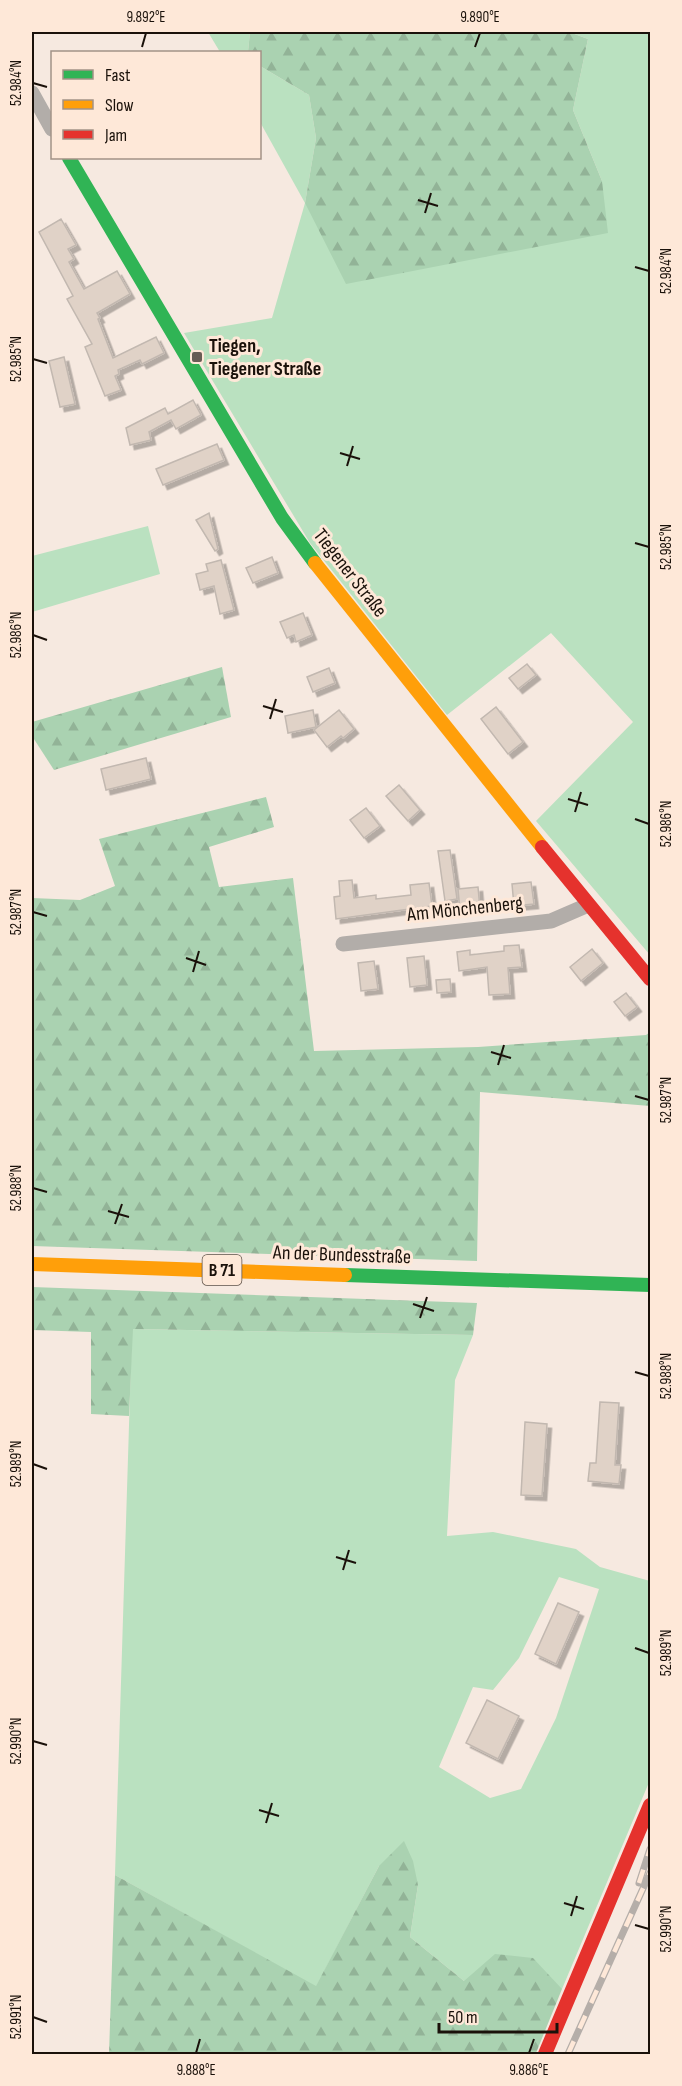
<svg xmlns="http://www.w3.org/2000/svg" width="682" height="2086" viewBox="0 0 682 2086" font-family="'Sofia Sans Condensed',sans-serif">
  <defs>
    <pattern id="forest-firs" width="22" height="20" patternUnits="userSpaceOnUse" patternTransform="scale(1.5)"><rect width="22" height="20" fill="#aad2b1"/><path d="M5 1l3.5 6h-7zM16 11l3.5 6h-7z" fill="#92b397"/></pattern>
    <filter id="shadow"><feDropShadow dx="4.5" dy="4.5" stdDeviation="0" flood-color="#0004"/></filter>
  </defs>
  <rect width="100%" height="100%" fill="#f6e9e0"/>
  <!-- grass -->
  <g fill="#bae1c0" fill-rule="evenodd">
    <polygon points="208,32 250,32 248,52 220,52"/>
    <polygon points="569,32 650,32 650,955 536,821 633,722 551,633 447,715 310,543 184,333 272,318 305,203 260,122 260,66 309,95 316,138 305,203 602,181 573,110 588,39"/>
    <polygon points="148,526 160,574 32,612 32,556"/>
    <path d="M132 1329 473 1335 455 1380 447 1536 493 1532 576 1549 600 1567 650 1581V1780L562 1989 464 1981 410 1937 418 1885 379 1866 316 1987 115 1875ZM559 1577 599 1589 556 1718 521 1789 490 1798 439 1767 473 1687 493 1690 519 1658Z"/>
  </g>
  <!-- forest -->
  <g fill="url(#forest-firs)">
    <polygon points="250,32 569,32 588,39 573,110 602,181 608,233 346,284 305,203 316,138 309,95 260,66 260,52 248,52"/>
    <polygon points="222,667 231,717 54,770 32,736 32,722"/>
    <polygon points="266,797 274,827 209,847 219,887 293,878 314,1051 478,1047 646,1035 650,1032 650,1106 480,1092 477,1261 32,1246 32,898 80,900 115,886 99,839"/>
    <polygon points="32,1287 477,1303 473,1335 133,1329 129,1416 91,1414 91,1332 32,1330"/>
    <polygon points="404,1841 413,1861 418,1885 410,1937 464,1981 495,1954 533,1958 562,1989 536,2053 109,2054 115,1875 316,1986 379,1866"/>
  </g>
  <!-- building -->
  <g fill="#e0d2c7" stroke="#c2b8b0" stroke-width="1.5" filter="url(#shadow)">
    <polygon points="61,219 76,245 68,249 74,259 69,262 84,289 117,271 130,294 97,313 100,318 98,319 113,358 156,337 164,353 142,364 140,360 118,370 119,374 115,376 121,390 105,396 85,347 92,344 67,299 73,296 39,232"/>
    <polygon points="64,357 75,404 60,407 49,361"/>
    <polygon points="193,400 201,415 176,429 171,420 149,432 151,440 130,445 126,428 165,408 168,414"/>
    <polygon points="217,444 224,460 163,485 156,469"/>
    <polygon points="209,513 218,549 215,551 196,520"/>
    <polygon points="272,557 278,573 253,583 246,568"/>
    <polygon points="221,560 234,610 220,614 214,586 200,590 196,574 208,571 206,564"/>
    <polygon points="303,613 312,635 296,642 294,635 287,638 280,622"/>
    <polygon points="527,664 536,675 518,689 509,678"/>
    <polygon points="329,668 335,683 313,692 307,677"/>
    <polygon points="496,707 523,742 508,754 481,719"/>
    <polygon points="313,710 316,727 288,733 285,716"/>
    <polygon points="339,710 354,729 343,738 341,736 327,747 314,730"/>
    <polygon points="146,758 151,779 106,790 101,769"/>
    <polygon points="399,785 420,810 408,821 386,796"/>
    <polygon points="366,808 380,826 364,838 350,820"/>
    <polygon points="450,850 457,899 445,901 438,851"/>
    <polygon points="352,880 354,898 376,895 376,899 411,895 410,885 429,883 432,906 336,919 334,897 340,896 339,881"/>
    <polygon points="531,882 534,904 514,906 512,884"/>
    <polygon points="478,887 480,909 460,911 458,889"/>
    <polygon points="519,945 522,967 508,968 510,994 489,995 487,967 459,971 457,952 470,950 470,955 504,951 504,946"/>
    <polygon points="592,949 603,963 581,981 570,967"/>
    <polygon points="424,956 427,985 410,987 407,958"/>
    <polygon points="374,961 378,989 361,991 358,963"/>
    <polygon points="450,979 451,992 437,993 436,980"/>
    <polygon points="626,993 637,1007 625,1016 614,1002"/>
    <polygon points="600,1402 619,1403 615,1465 621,1465 619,1484 588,1481 590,1463 596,1463"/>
    <polygon points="525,1422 547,1424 542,1496 521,1495"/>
    <polygon points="558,1603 579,1612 556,1664 535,1654"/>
    <polygon points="487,1700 519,1716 498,1759 466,1743"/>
  </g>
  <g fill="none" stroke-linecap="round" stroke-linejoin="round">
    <!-- street -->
    <g stroke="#b2ada9" stroke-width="15">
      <polyline points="32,93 52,129"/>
      <polyline points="343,944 551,921 588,905"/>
    </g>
    <!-- fast -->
    <g stroke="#30b455" stroke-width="14">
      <polyline points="69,158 282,518 315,563"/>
      <polyline points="345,1275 650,1285"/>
    </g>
    <!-- slow -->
    <g stroke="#ff9f0a" stroke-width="14">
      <polyline points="315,563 542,847"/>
      <polyline points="32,1264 345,1275"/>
    </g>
    <!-- jam -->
    <g stroke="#e5322d" stroke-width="14">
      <polyline points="542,847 650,979"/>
      <polyline points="545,2054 650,1805"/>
    </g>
    <defs>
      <g id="rail">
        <polyline points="639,1883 650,1849"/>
        <polyline points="568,2054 650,1873"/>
      </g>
    </defs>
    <!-- rail casing -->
    <use href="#rail" stroke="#b5aea9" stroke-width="7"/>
    <!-- rail -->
    <use href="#rail" stroke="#fee8d8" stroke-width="4.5" stroke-dasharray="14" stroke-linecap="butt"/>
  </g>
  <!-- ticks -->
  <path fill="none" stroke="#1a110a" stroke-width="2" d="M142 47 146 33M475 47 480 33M33 83 47 87M418 200 438 206M425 213 431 193M635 267 649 271M33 359 47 363M340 453 360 459M347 466 353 446M635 543 649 547M33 635 47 640M263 706 283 712M270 719 276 699M568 799 588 805M575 812 581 792M635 819 649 824M33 912 47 916M186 958 206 965M193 972 199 951M491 1052 511 1058M498 1065 504 1045M635 1096 649 1100M33 1188 47 1192M108 1211 129 1217M115 1224 122 1204M413 1304 434 1311M420 1318 427 1297M635 1372 649 1376M33 1464 47 1469M336 1557 356 1563M343 1570 349 1550M635 1648 649 1653M33 1741 47 1745M259 1810 279 1816M266 1823 272 1803M564 1903 584 1909M571 1916 577 1896M635 1925 649 1929M33 2017 47 2022M196 2053 200 2039M529 2053 534 2039"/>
  <!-- markers -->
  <rect fill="#675d55" stroke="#fee8d8" stroke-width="2" x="191" y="351" width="12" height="12" rx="3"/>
  <g text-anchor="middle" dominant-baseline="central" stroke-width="6" stroke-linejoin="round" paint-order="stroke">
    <!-- shield labels -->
    <rect fill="#fee8d8" stroke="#5e5248" stroke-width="1.5" x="202.5" y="1255" width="39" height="30" rx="4.5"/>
    <g font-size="18" font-weight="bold" fill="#1a110a">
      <text x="222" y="1270">B 71</text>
    </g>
    <!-- poi labels -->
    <g font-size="20" font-weight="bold" fill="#1a110a" stroke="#fee8d8" text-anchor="start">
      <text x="209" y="346">Tiegen,<tspan x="209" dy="23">Tiegener Straße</tspan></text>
    </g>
    <!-- street labels -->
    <g font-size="20" fill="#1a110a" stroke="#fee8d8">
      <text transform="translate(350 573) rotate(52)">Tiegener Straße</text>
      <text transform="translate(465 909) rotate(-6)">Am Mönchenberg</text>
      <text transform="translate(342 1255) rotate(2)">An der Bundesstraße</text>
    </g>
  </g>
  <!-- border -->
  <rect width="682" height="2086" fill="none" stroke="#fee8d8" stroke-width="66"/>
  <!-- legend -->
  <rect x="51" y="51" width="210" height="108" fill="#fee8d8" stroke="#a39286" stroke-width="1.5"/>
  <rect x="63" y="70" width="30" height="9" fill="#30b455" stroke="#a39286" stroke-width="1.5"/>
  <text x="105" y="81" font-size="18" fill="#1a110a">Fast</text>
  <rect x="63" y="100" width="30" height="9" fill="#ff9f0a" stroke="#a39286" stroke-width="1.5"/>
  <text x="105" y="111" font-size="18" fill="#1a110a">Slow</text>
  <rect x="63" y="130" width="30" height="9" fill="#e5322d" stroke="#a39286" stroke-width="1.5"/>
  <text x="105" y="141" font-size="18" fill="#1a110a">Jam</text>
  <!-- scale -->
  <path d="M439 2023v9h118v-9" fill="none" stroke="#1a110a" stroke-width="3"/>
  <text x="448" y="2023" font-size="18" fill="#1a110a" stroke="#fee8d8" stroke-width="4.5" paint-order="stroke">50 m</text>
  <rect x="33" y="33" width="616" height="2020" fill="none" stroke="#1a110a" stroke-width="2"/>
  <g font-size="15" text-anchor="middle" fill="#1a110a">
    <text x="146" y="22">9.892°E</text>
    <text x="480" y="22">9.890°E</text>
    <text transform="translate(16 83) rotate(-90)" y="5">52.984°N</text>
    <text transform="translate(666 271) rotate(-90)" y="5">52.984°N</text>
    <text transform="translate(16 359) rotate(-90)" y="5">52.985°N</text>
    <text transform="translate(666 547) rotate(-90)" y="5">52.985°N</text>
    <text transform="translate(16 635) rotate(-90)" y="5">52.986°N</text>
    <text transform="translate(666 824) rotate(-90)" y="5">52.986°N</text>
    <text transform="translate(16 912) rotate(-90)" y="5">52.987°N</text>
    <text transform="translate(666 1100) rotate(-90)" y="5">52.987°N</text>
    <text transform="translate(16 1188) rotate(-90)" y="5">52.988°N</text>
    <text transform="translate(666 1376) rotate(-90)" y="5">52.988°N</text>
    <text transform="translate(16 1464) rotate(-90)" y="5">52.989°N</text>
    <text transform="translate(666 1653) rotate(-90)" y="5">52.989°N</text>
    <text transform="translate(16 1741) rotate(-90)" y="5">52.990°N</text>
    <text transform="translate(666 1929) rotate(-90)" y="5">52.990°N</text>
    <text transform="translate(16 2017) rotate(-90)" y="5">52.991°N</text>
    <text x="196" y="2075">9.888°E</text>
    <text x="529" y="2075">9.886°E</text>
  </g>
</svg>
